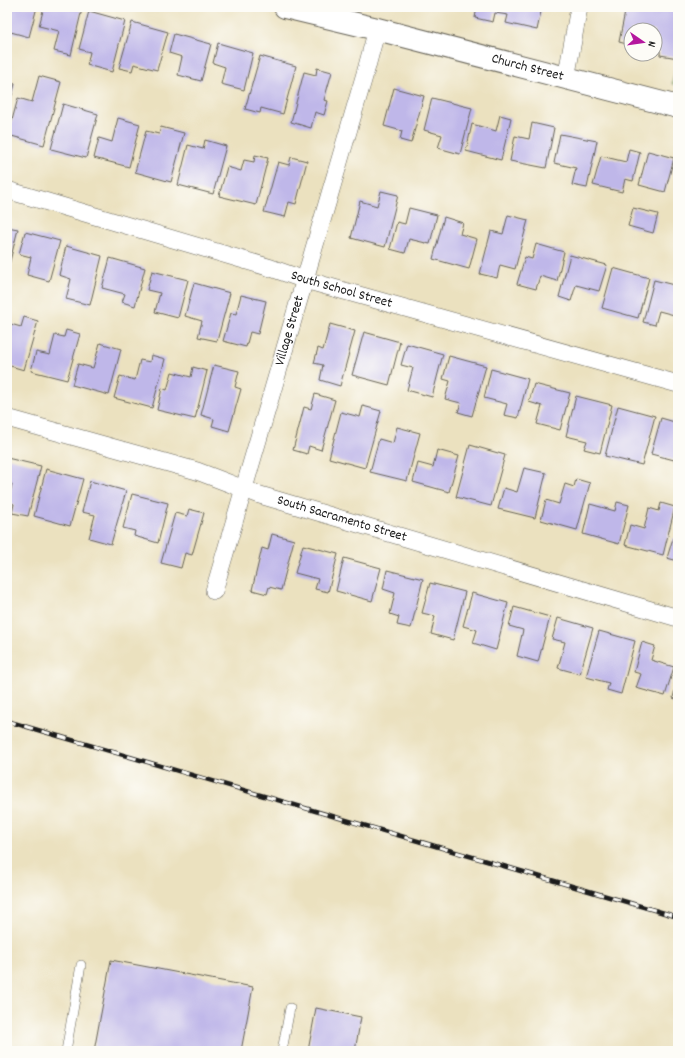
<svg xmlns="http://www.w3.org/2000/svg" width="685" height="1058" viewBox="0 0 685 1058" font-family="Dekko,sans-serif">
  <rect width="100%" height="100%" fill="#fdfcf7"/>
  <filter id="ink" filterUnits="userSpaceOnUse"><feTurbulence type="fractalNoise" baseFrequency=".025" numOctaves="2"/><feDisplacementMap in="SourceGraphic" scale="8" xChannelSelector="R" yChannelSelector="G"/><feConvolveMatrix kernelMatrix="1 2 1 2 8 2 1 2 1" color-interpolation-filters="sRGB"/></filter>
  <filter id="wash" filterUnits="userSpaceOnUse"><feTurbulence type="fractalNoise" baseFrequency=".012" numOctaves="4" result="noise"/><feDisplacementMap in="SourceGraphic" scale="16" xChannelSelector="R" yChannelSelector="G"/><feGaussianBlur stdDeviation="0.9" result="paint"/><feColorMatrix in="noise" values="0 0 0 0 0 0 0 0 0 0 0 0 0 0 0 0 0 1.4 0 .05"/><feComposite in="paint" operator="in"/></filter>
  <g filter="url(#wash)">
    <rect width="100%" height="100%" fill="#ebe1bf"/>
    <!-- green -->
    <polygon fill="#98c979" stroke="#5a724a" points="676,63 678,63 678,85 672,84"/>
    <g id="blocks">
      <!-- building -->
      <g fill="#bfb7e9">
        <polygon points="7,7 37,7 29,37 7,31"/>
        <polygon points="44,7 75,7 82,9 71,55 54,51 59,31 39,26"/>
        <polygon points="477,7 542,7 537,30 506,23 508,15 495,13 493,22 475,18"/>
        <polygon points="626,7 657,7 678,11 678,58 660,55 660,51 655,50 655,30 631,30 631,45 619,42"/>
        <polygon points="89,11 125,21 112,72 87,65 90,52 79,49"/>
        <polygon points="132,22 168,32 157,70 134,64 132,71 119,68"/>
        <polygon points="174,34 211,44 201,81 178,75 182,57 169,53"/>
        <polygon points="218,43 253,53 244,90 221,84 225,67 213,63"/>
        <polygon points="260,56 296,66 283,114 261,108 260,113 245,109"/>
        <polygon points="317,68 332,72 324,100 328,101 324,115 315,112 311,128 291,122 304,72 316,75"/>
        <polygon points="39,76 61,82 44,145 8,135 18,98 32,102"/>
        <polygon points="7,82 15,84 7,113"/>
        <polygon points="394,88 424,96 411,143 400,140 402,131 384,126"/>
        <polygon points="432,98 472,108 460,154 438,148 442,135 424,130"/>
        <polygon points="63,104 98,114 86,158 51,149"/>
        <polygon points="500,115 511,118 501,160 466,151 472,124 496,131"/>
        <polygon points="118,118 140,124 129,167 94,158 99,138 112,142"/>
        <polygon points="532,123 554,128 546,168 510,161 515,136 529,139"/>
        <polygon points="161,127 184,133 171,182 135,172 146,131 159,134"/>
        <polygon points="560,134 597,141 587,188 572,185 576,168 554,163"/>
        <polygon points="205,140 226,146 213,194 178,185 188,145 203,149"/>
        <polygon points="629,149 640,152 633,181 625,179 622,192 593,185 601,156 626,162"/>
        <polygon points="648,151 674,158 665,192 639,185"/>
        <polygon points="255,155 268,158 256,205 219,196 227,167 241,171 244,160 254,162"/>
        <polygon points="291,157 307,161 296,204 289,202 285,217 264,212 278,162 289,165"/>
        <polygon points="381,191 398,195 385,247 351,238 360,201 377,206"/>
        <polygon points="409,208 437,215 430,244 409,239 405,253 390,249 397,222 405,224"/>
        <polygon points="633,208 658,214 653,233 628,226"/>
        <polygon points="508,215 528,220 515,269 500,265 497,278 480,274 491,231 503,234"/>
        <polygon points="444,217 463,223 460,234 477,239 469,269 433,259"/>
        <polygon points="7,227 18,229 8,269 7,269"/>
        <polygon points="25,232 60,241 49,281 27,275 31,257 19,254"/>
        <polygon points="536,244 564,252 557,281 540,276 536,289 517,284 525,257 532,259"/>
        <polygon points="66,246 102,256 90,305 66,299 71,279 59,275"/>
        <polygon points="570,255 607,265 599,291 576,285 571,301 559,297"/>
        <polygon points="110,258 145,268 135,306 122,302 125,294 102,288"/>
        <polygon points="613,268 649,278 638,318 602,308"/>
        <polygon points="152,271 188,280 178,318 155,312 160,293 147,290"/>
        <polygon points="654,280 678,286 678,316 659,311 655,325 643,322"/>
        <polygon points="194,283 230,293 217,341 198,337 202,321 185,316"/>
        <polygon points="241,295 266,301 258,334 250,332 246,347 223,341 231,313 236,314"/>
        <polygon points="24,317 38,321 24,370 7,365 7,323 21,327"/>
        <polygon points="330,324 355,331 340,386 320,380 323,365 314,363 318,348 323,350"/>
        <polygon points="66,330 80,334 67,380 31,371 36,352 50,355 55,335 64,337"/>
        <polygon points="364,332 400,342 389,385 352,375"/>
        <polygon points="100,343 121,349 109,395 72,385 78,364 93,368"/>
        <polygon points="407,344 443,354 432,397 407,390 413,368 401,365"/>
        <polygon points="151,355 165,359 152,408 114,398 120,376 135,380 140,360 150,362"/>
        <polygon points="449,356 486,366 472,416 458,412 461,403 445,399 450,381 443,379"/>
        <polygon points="214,365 239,371 235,387 241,389 229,431 212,426 214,419 201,415"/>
        <polygon points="193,367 207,371 195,419 157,410 162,388 167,390 172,372 191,377"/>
        <polygon points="491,369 528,379 518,418 504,415 507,404 484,398"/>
        <polygon points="534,384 570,393 560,430 537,424 542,406 529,402"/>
        <polygon points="315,394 335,400 321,450 309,446 307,454 293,450 304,407 311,409"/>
        <polygon points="576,396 612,405 600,453 584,449 587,441 566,436"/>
        <polygon points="363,406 381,411 365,468 329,458 341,412 360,417"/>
        <polygon points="618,406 655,416 642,465 605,456"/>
        <polygon points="661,418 678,423 678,461 651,454"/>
        <polygon points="397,427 420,433 407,481 370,472 379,439 393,443"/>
        <polygon points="470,445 505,455 491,506 456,497"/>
        <polygon points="437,450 459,456 449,492 413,482 418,463 433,467"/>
        <polygon points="7,458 41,466 28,516 12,513 14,504 8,502 12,484 7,482"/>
        <polygon points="524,468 546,473 535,518 498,509 504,488 517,492"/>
        <polygon points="46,469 83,479 70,526 34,516"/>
        <polygon points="576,479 590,483 577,530 541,520 546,500 559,504 565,484 574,487"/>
        <polygon points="90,481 126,491 111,544 89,538 95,515 82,512"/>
        <polygon points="132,494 168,503 158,543 134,536 135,531 123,528"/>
        <polygon points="617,502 629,505 619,544 583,534 590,504 615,511"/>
        <polygon points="661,503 675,507 663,555 625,545 630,525 644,529 649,508 659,511"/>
        <polygon points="189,509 204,513 192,555 185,553 181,568 161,563 175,513 187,516"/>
        <polygon points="272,534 294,540 281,590 269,587 267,594 252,590 262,548 268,550"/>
        <polygon points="673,538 678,539 678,561 667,558"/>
        <polygon points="303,545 338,554 328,592 315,589 318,579 295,573"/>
        <polygon points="344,558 381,568 372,601 336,591"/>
        <polygon points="387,570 423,579 411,628 397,625 399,617 390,614 395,593 383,589"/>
        <polygon points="430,583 465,592 453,640 431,634 435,616 422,613"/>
        <polygon points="472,593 508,603 496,650 473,643 477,630 463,626"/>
        <polygon points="514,607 550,617 538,662 517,656 523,630 509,626"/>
        <polygon points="558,618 593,628 580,674 558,668 565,642 552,639"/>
        <polygon points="599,631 635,641 621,694 607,690 609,683 586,677"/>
        <polygon points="642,642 655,646 651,660 674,667 665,696 636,688 641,674 634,672"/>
        <polygon points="677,681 678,681 678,700 673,698"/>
        <polygon points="111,960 253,987 241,1051 94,1051"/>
        <polygon points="316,1008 361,1017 355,1051 308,1051"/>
      </g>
    </g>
  </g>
  <g filter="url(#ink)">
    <use href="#blocks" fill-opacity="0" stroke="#646155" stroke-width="1"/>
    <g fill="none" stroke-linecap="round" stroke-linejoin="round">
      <defs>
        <g id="service">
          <polyline points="66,1051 81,965"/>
          <polyline points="282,1051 290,1008"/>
        </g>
        <g id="minor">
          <polyline points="566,79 579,7"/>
          <path id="s1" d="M7 190 271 268 305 280 678 384"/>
          <path id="s2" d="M7 418 197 471 260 495 678 618"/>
          <path id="s3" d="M214 591 366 70 377 29"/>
        </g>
        <g id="tertiary">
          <path id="s4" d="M285 7 377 29 678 107"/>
        </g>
      </defs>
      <!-- service casing -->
      <use href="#service" stroke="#646155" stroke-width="10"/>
      <!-- minor casing -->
      <use href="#minor" stroke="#646155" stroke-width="18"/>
      <!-- tertiary casing -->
      <use href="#tertiary" stroke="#646155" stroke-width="24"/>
      <!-- service -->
      <use href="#service" stroke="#fff" stroke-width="9"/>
      <!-- minor -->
      <use href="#minor" stroke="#fff" stroke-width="17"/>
      <!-- tertiary -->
      <use href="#tertiary" stroke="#fff" stroke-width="22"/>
      <defs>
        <polyline id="rail" points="7,721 678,917"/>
      </defs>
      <!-- rail casing -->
      <use href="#rail" stroke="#1c1c1c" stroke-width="4.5"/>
      <!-- rail -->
      <use href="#rail" stroke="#fdfcf7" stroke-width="3" stroke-dasharray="9" stroke-linecap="butt"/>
    </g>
  </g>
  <g text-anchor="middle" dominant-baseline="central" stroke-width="4" stroke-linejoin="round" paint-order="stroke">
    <!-- street labels -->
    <g font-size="14" fill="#1c1c1c" stroke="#fdfcf7">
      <text stroke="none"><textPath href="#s4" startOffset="250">Church Street</textPath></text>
      <text stroke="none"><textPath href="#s1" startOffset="349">South School Street</textPath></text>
      <text stroke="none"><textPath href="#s3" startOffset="271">Village Street</textPath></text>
      <text stroke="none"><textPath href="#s2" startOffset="350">South Sacramento Street</textPath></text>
    </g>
  </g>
  <!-- margin -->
  <rect width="685" height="1058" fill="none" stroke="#fdfcf7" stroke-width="24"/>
  <!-- north arrow -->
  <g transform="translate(643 42) rotate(103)"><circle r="19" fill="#fdfcf7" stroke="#a3a29f"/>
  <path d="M0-3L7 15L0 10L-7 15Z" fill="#b5179e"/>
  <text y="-6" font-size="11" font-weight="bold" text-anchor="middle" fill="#1c1c1c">N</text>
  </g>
</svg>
